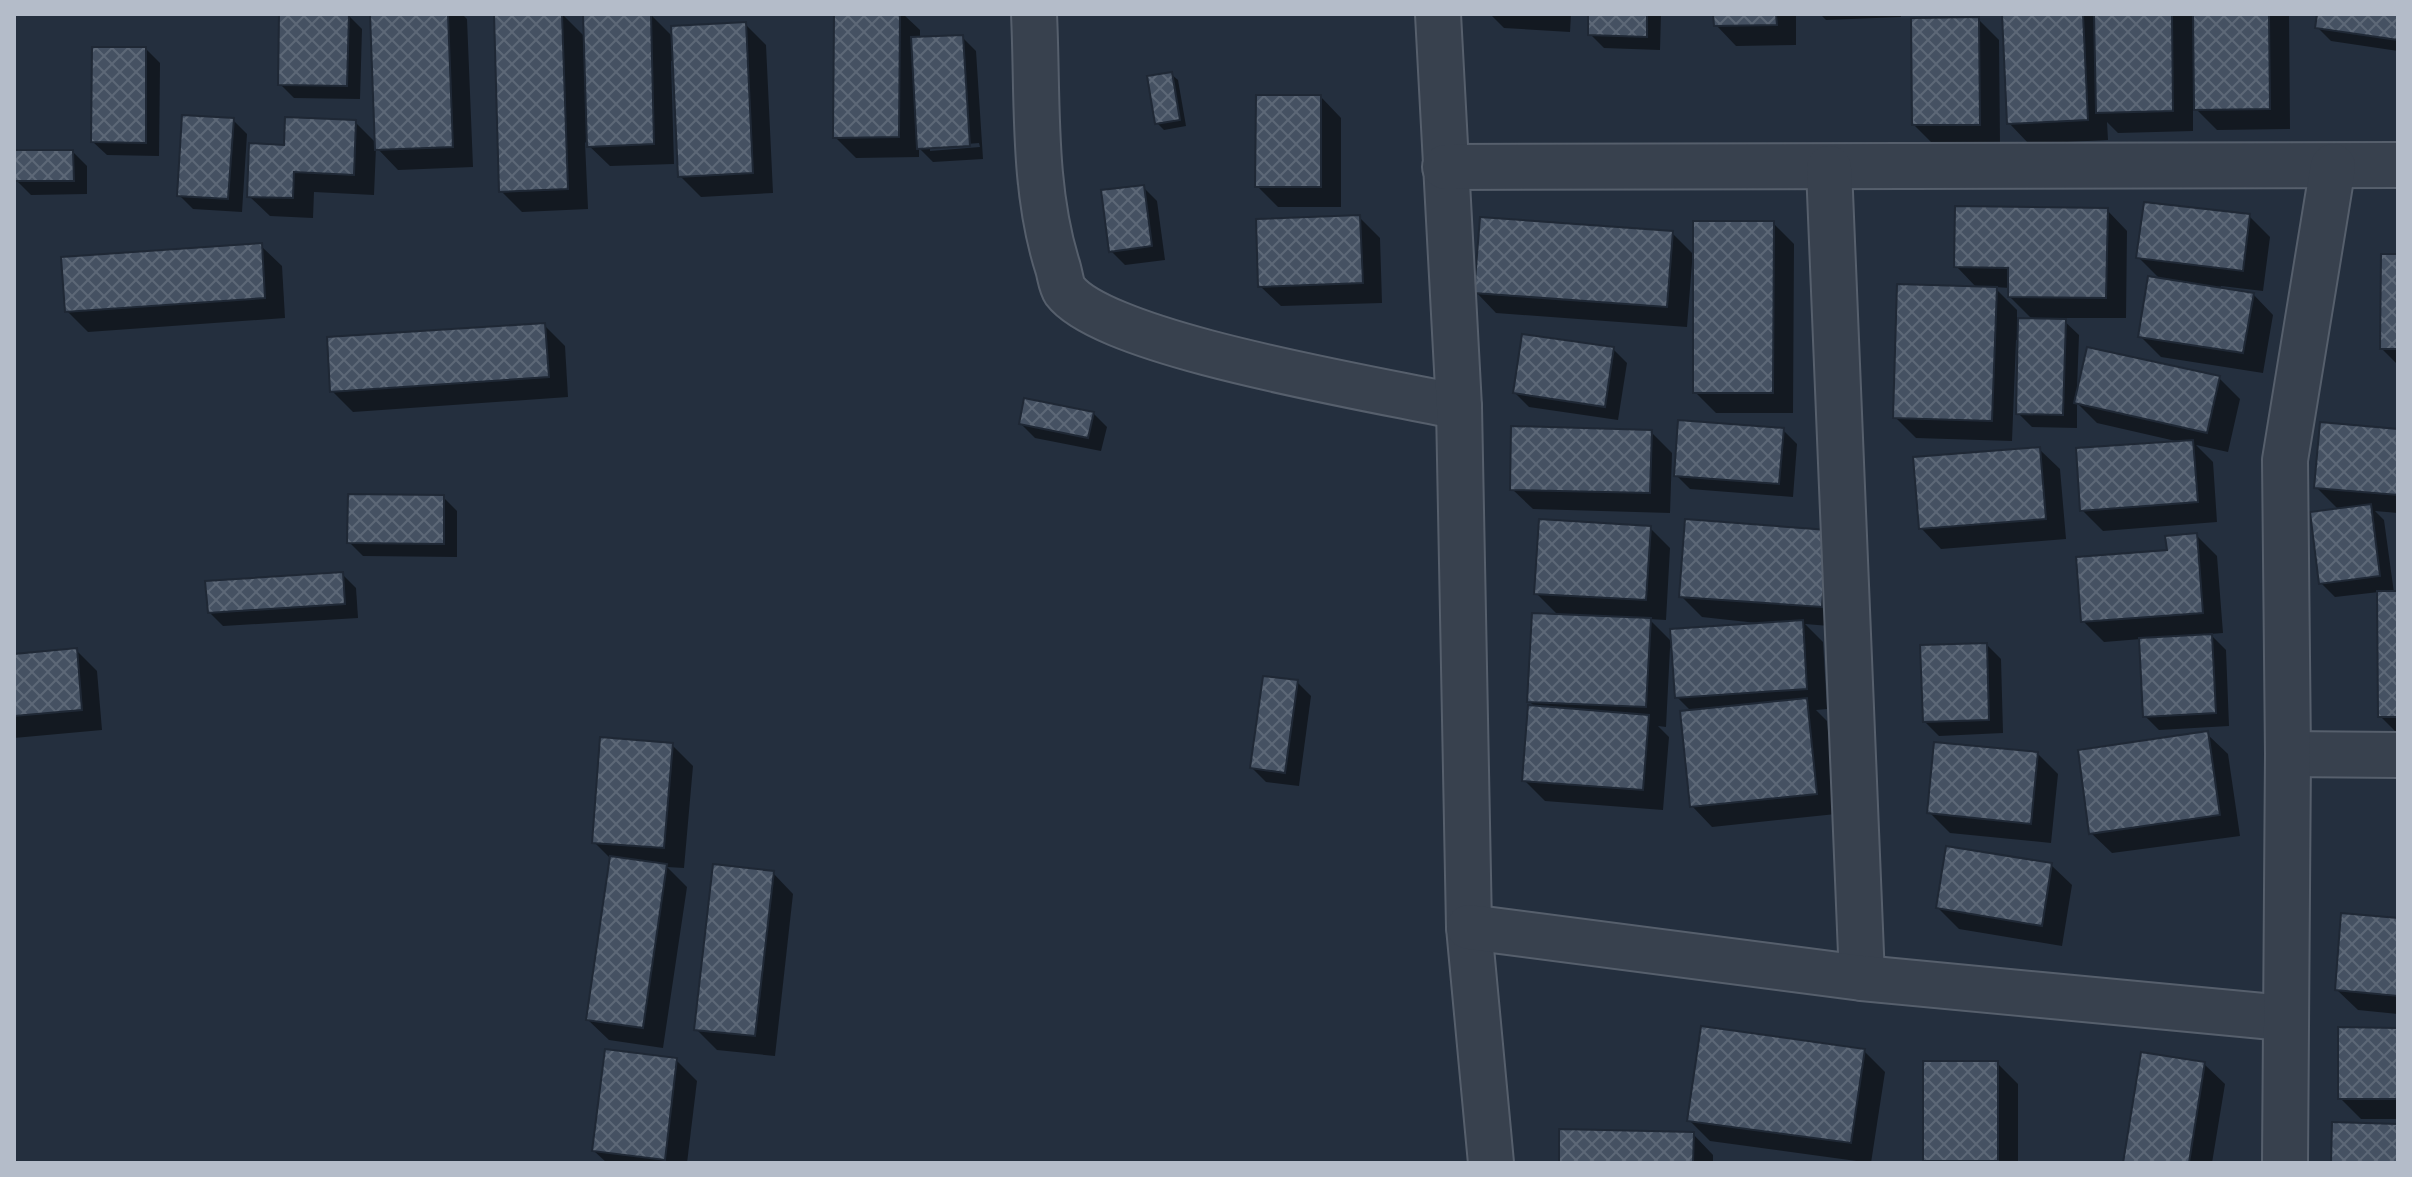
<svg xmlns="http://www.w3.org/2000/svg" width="2412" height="1177" viewBox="0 0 2412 1177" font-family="Raleway,sans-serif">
  <defs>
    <pattern id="building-cross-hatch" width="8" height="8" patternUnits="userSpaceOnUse" patternTransform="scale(2)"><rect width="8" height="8" fill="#455162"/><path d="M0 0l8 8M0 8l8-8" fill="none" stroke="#5d6877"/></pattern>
  </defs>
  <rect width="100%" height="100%" fill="#242f3e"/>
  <!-- shadow -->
  <g fill="#0007" fill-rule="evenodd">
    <polygon points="281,14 348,15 362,29 360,99 294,98 280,84"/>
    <polygon points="372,14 462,14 467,19 473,167 398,170 376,147 374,195 314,192 313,218 270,216 249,196 286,147 355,122 377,144"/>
    <polygon points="533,14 562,14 586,38 650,14 674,38 745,24 766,45 773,193 701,197 680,176 675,61 671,61 674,164 610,166 585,142 588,209 522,212 501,191"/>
    <path d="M836 14H903L920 30V39L962 37 976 51 983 159 933 162 919 148V157L856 158 835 137ZM979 143 980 147 930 151V147Z"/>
    <polygon points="1490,14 1571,14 1570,32 1504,28"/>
    <polygon points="1590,14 1661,14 1660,50 1604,48 1590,34"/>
    <polygon points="1715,14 1796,14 1796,45 1736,46 1716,25"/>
    <polygon points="1820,14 1901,14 1901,17 1826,20"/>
    <polygon points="2004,14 2289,14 2290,129 2217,130 2193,106 2193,131 2118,133 2107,122 2108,140 2029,144 2009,123"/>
    <polygon points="2319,14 2398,14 2398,51 2331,41 2317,27"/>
    <polygon points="1978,19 1999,40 2000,145 1934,145 1914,125"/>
    <polygon points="146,49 160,63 159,156 107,155 93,142"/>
    <polygon points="1171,74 1178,80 1186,126 1164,130 1157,123"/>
    <polygon points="1321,97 1341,118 1341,207 1278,207 1257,186"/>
    <polygon points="233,120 247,134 242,212 193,209 179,195"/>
    <polygon points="73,152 87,166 87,194 31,195 17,181"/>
    <polygon points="1143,187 1157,201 1165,260 1125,265 1111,251"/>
    <path d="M2107 210 2127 231 2126 318H2061L2079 335 2077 389 2219 378 2240 399 2228 452 2196 445 2213 462 2217 522 2103 531 2082 510 2180 442 2097 423 2077 403V428L2032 427 2018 413 2020 340H2016L2012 441 1916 438 1895 417 1978 289 1956 266ZM1994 287 2010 288V297L2033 320H2017V310Z"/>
    <polygon points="2249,216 2270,237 2263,291 2221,286 2220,289 2253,294 2273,315 2263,373 2161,357 2140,336 2161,280 2138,257"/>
    <polygon points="1359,217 1380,238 1382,303 1281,306 1260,286"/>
    <polygon points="1773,223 1794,244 1793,413 1716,413 1695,392 1695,264 1692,263 1687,327 1496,313 1476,292 1672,233 1695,256"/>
    <polygon points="261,246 282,266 285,318 88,332 67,311"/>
    <polygon points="2398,256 2398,363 2396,363 2382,349"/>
    <polygon points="544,325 565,346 568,397 353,412 332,391"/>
    <polygon points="1613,349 1627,363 1618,420 1529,407 1515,393"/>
    <polygon points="1093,413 1107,427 1101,451 1035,438 1021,424"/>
    <polygon points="1783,430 1797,444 1793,497 1690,489 1676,475"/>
    <polygon points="2398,431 2398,513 2375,511 2384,520 2394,593 2398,593 2398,734 2380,716 2379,592 2335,597 2321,583 2339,510 2316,487"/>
    <polygon points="1651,432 1672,453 1670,513 1533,509 1512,489"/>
    <polygon points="2039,449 2060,469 2066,539 1941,549 1921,528"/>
    <polygon points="443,497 457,511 457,557 363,556 349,542"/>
    <polygon points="1650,528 1670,548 1666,620 1649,619 1673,643 1766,624 1702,617 1681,596 1828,532 1842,627 1805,624 1823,642 1827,709 1816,710 1827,721 1836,814 1712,827 1692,806 1692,712 1677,697 1673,648 1670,648 1666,727 1658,726 1669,737 1663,810 1545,801 1524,780 1536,708 1529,701 1559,616 1536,593"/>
    <polygon points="2196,535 2217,556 2223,633 2210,634 2226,650 2229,726 2159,730 2145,716 2141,639 2104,642 2083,621 2169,552"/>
    <polygon points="342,574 356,588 358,618 223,626 209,612"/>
    <polygon points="1987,645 2001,659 2003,733 1939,736 1925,722"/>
    <polygon points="76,650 97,671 102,730 14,738 14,656"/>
    <polygon points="1297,682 1311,696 1299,786 1266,782 1252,768"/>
    <polygon points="2207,734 2228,754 2240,836 2112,853 2091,833"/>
    <polygon points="672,745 693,766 684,868 667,867 687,887 663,1048 609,1040 588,1020 612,860 594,842"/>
    <polygon points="2038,754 2058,774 2051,843 1950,833 1929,812"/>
    <polygon points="2051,865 2072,885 2062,946 1959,929 1938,908"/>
    <polygon points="773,873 793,894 775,1056 717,1050 696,1029"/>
    <polygon points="2398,920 2398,1014 2358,1010 2337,990"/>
    <polygon points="2398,1030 2398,1119 2361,1119 2340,1098"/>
    <polygon points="1864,1051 1885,1072 1871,1163 1710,1141 1689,1120"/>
    <polygon points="676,1060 697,1081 687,1163 607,1163 594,1151"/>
    <polygon points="1997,1063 2018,1084 2018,1163 1928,1163 1925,1160"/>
    <polygon points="2204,1064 2225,1084 2212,1163 2125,1163"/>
    <polygon points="1693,1134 1713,1155 1713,1163 1561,1163"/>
  </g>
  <!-- building -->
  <g fill="url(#building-cross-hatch)" stroke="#1f2835" stroke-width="2">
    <polygon points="279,14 349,14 347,86 278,85"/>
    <polygon points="370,14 448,14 453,147 375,150"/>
    <polygon points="494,14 562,14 568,189 499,192"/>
    <polygon points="583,14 651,14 654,144 587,147"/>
    <polygon points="834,14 900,14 899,137 833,138"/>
    <polygon points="1588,14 1647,14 1647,37 1588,35"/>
    <polygon points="1713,14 1776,14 1777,25 1714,26"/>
    <polygon points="2002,14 2083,14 2088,120 2007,124"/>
    <polygon points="2094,14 2172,14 2173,111 2096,113"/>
    <polygon points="2193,14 2269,14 2270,109 2194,110"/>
    <polygon points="2317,14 2398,14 2398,40 2315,28"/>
    <polygon points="1979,17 1980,125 1912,125 1911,18"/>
    <polygon points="746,22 753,173 678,177 671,26"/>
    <polygon points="963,35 970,146 917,149 911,37"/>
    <polygon points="92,47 146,47 146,143 91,142"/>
    <polygon points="1172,72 1180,120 1155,124 1147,76"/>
    <polygon points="1256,95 1321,95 1321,187 1255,187"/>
    <polygon points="182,115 234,118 228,199 177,196"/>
    <polygon points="285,117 356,120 354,175 294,172 293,198 247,197 249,143 284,145"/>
    <polygon points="15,150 73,150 74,181 15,181"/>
    <polygon points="1144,185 1152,246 1109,252 1101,190"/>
    <polygon points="2144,202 2250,214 2243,271 2136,258"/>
    <polygon points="1955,206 2108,208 2106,298 2008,297 2008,268 1954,267"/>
    <polygon points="1360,215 1363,283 1258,287 1256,219"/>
    <polygon points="1480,217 1673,231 1667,307 1474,293"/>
    <polygon points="1693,221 1774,221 1773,393 1693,393"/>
    <polygon points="262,243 265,298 65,312 61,257"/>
    <polygon points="2381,254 2398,254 2398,349 2380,349"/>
    <polygon points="2148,276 2254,293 2243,353 2138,337"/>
    <polygon points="1897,284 1997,287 1992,421 1893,418"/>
    <polygon points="2018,318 2066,319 2063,415 2016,414"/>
    <polygon points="545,323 549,377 330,392 327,337"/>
    <polygon points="1522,334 1614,347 1605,407 1513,393"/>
    <polygon points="2087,347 2220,376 2207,433 2074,403"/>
    <polygon points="1024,398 1094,412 1088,438 1019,424"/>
    <polygon points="1678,420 1784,428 1779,484 1674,476"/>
    <polygon points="2320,422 2398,429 2398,495 2314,488"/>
    <polygon points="1511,426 1652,430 1650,493 1510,490"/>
    <polygon points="2193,440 2198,502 2080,511 2076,448"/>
    <polygon points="2040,447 2046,519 1919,529 1913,457"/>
    <polygon points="348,494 444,495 444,544 347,543"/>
    <polygon points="2371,504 2380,576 2319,584 2310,512"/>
    <polygon points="1539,519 1651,526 1646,600 1534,594"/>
    <polygon points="1685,519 1828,530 1822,607 1679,597"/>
    <polygon points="2197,533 2203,613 2081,622 2076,557 2167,550 2165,536"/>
    <polygon points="343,572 345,604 208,613 205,581"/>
    <polygon points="2377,591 2398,591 2398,717 2378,717"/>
    <polygon points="1532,613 1651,618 1646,707 1527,702"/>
    <polygon points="1803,620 1807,689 1675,698 1670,629"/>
    <polygon points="2212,634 2216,713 2143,717 2139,638"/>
    <polygon points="1987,643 1989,720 1923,722 1920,645"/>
    <polygon points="77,648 82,710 14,716 14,654"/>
    <polygon points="1263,676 1298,680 1285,773 1250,768"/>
    <polygon points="1807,698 1817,794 1690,807 1680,711"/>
    <polygon points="1528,705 1649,715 1643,790 1522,781"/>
    <polygon points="2208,731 2220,815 2089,834 2078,750"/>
    <polygon points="600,737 673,743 664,848 592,843"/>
    <polygon points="1934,742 2038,752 2031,824 1927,813"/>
    <polygon points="1946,846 2052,863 2042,926 1936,908"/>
    <polygon points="610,856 667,864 643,1028 586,1020"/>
    <polygon points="713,864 774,871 755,1036 694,1030"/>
    <polygon points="2341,913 2398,918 2398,996 2335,990"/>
    <polygon points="1701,1026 1865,1049 1851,1143 1687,1121"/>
    <polygon points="2338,1027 2398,1028 2398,1099 2338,1099"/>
    <polygon points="605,1049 677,1058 665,1160 592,1151"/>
    <polygon points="2141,1052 2205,1062 2189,1163 2123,1163"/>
    <rect x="1923" y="1061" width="75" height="100"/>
    <polygon points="2332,1122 2398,1124 2398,1163 2331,1163"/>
    <polygon points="1559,1129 1694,1132 1693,1163 1559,1163"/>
  </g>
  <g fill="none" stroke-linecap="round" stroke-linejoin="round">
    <defs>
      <g id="minor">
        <path d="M1034 14C1038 97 1032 188 1058 268 1060 275 1061 285 1065 291 1107 346 1382 390 1459 407"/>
        <polyline points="1438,14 1459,407 1469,927 1491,1163"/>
        <polyline points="1445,167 2398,165"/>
        <polyline points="1829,168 1862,978"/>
        <polyline points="2288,754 2398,755"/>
        <polyline points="1469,927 1862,978 2284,1018"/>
        <polyline points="2285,1163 2288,754 2285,460 2333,166"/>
      </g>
    </defs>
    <!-- minor casing -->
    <use href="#minor" stroke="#565f6c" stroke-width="48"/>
    <!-- minor -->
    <use href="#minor" stroke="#38414e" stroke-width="44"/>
  </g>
  <!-- border -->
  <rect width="2412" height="1177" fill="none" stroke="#b4bcc9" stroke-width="32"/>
</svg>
